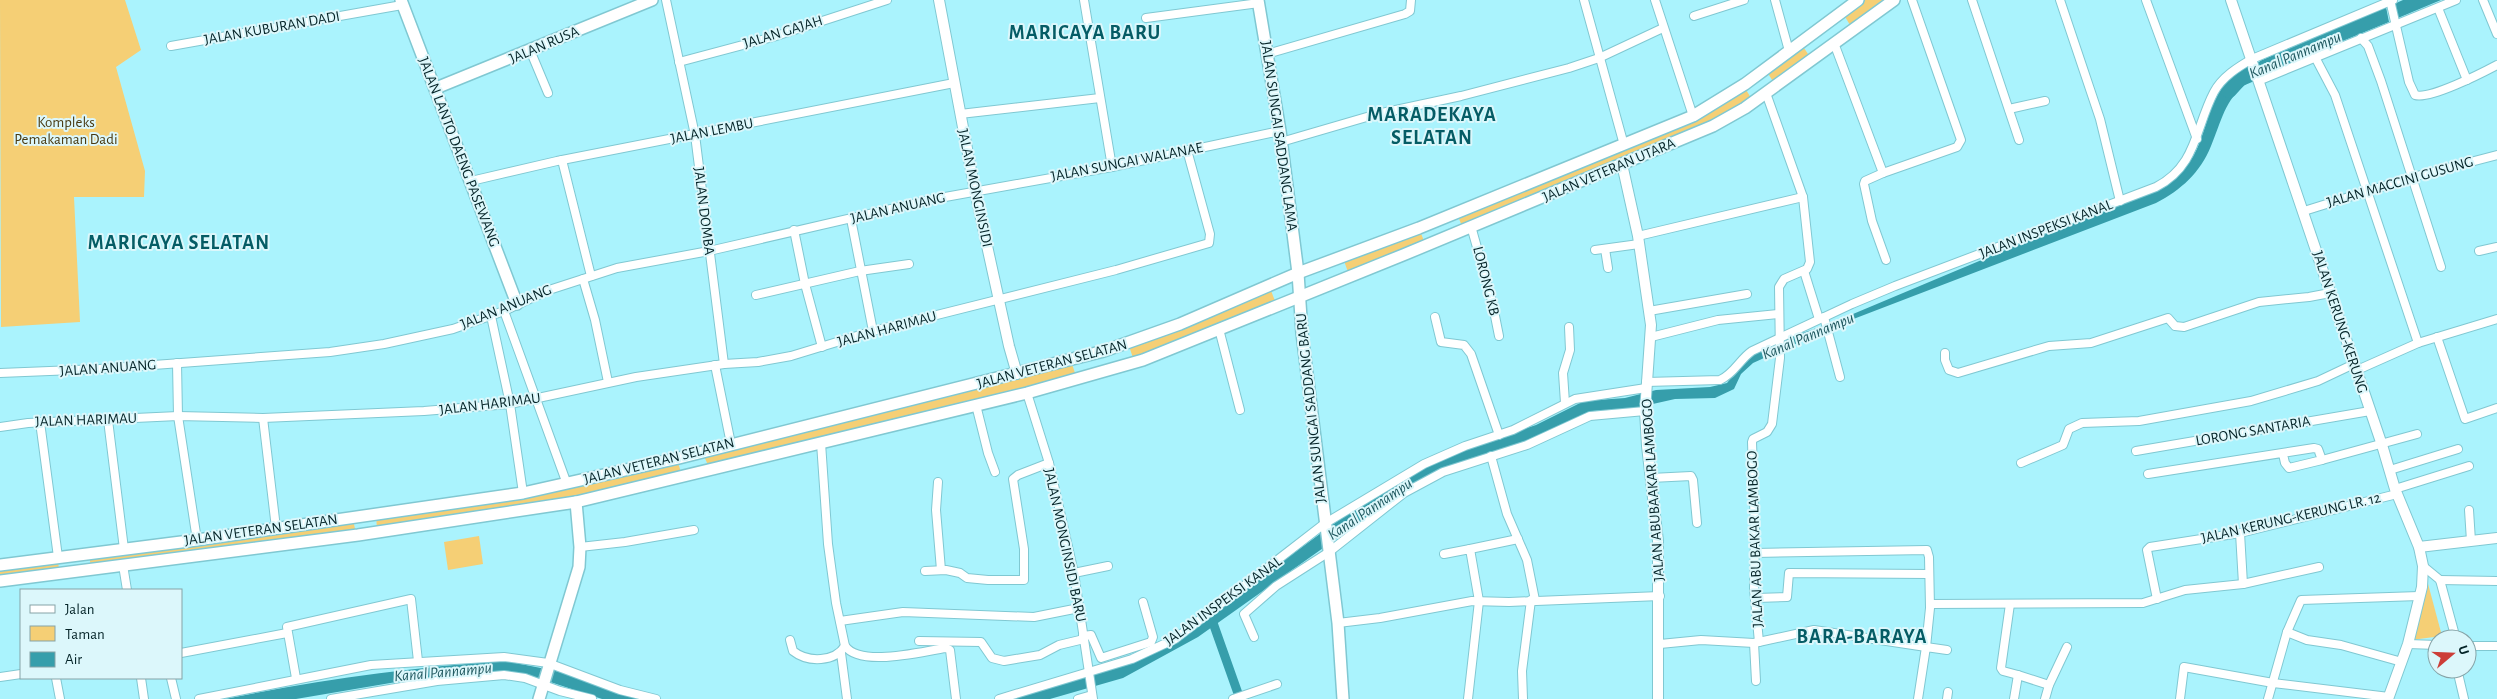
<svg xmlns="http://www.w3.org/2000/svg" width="2497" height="699" viewBox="0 0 2497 699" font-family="'Alegreya Sans',sans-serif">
  <rect width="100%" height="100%" fill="#aaf3fd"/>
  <!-- green -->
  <g fill="#f5cf75">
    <polygon points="0,0 125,0 141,50 116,67 145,171 144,197 74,197 80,322 1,327"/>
    <polygon points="1863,0 1884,0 1850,25 1844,15"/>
    <polygon points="1802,45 1810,57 1774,83 1767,72"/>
    <polygon points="1745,88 1751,98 1708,122 1462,226 1457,214"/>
    <polygon points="1420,231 1424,241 1348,272 1343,258"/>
    <polygon points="1270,288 1275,301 1133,358 1129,346"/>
    <polygon points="1071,361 1076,376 708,465 703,454"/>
    <polygon points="677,460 682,475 577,501 377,529 376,515"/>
    <polygon points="353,519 356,534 91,569 89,553"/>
    <polygon points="479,536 483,564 448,570 444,542"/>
    <polygon points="58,557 59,573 0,581 0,565"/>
    <polygon points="2427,580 2442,636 2411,640"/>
  </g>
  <!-- water -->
  <g fill="#369eab">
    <polygon points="2403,0 2441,0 2398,18 2394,4"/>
    <polygon points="2386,7 2389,22 2265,73 2260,61"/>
    <path d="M2242 69 2247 83C2224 101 2222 120 2211 146 2200 173 2181 190 2156 203L1830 328 1753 363 1741 374 1734 389 1715 398 1675 399 1635 408 1593 411 1528 440 1447 467 1409 487 1198 637 1123 678 1050 699H1009L1164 647 1335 523 1395 482 1436 461 1467 448 1536 425 1584 401 1625 398 1656 390 1710 387 1727 383 1749 356 1785 339 1834 322 2172 180C2205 156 2201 122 2220 91 2225 82 2234 75 2242 69Z"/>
    <path d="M506 661 556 671 645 699H602L535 677 504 671 420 678 296 699H225C318 680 411 667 506 661Z"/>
  </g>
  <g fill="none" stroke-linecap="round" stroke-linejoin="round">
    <!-- canal -->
    <polyline stroke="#369eab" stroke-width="9" points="1212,620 1240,699"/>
    <!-- river -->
    <polyline stroke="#369eab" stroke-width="16" points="2229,90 2239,79 2283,60"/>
    <defs>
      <g id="minor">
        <polyline points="666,0 695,135 724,364"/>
        <polyline points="1084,0 1112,167"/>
        <polyline points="1584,0 1624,145"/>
        <polyline points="1655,0 1693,116"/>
        <polyline points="1775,0 1789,51"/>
        <polyline points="1972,0 2019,140"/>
        <polyline points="2060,0 2100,119 2120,201"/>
        <polyline points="2146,0 2197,139"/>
        <path d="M2390 0 2409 82 2415 95C2429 100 2482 73 2497 65"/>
        <polyline points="2483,0 2497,34"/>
        <polyline points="2438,8 2467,80"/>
        <polyline points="1694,16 1744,0"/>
        <polyline points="1146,18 1259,3"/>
        <polyline points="2361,38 2368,46 2381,81 2441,267"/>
        <polyline points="1834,43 1883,173 1957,147 1961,140 1912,0"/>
        <polyline points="171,46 402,5"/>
        <polyline points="530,50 548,93"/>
        <polyline points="1267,54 1405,14 1410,11 1411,0"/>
        <polyline points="2315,57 2335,95 2418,343"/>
        <polyline points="679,62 773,37 887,0"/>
        <polyline points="2258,81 2456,0"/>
        <polyline points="2009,109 2045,101"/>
        <polyline points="960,114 1100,98"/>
        <polyline points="1281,142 1377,114 1461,96 1569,68 1599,58 1663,28"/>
        <polyline points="562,160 591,276"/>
        <polyline points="1883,173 1865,181 1864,184 1872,221 1886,260"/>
        <polyline points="471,181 557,161 954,83"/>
        <polyline points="2304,211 2413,177 2497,155"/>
        <polyline points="851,219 873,331"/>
        <polyline points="1471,226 1492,301 1499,336"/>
        <polyline points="794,230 805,284 822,347"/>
        <polyline points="1638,236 1803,197"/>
        <polyline points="1605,249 1608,268"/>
        <polyline points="1595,250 1639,244"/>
        <polyline points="2479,251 2497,247"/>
        <polyline points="1804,271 1819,319"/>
        <polyline points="583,279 595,320 608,382"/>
        <polyline points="756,295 860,271 909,264"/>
        <polyline points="504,311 567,484"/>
        <polyline points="1649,311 1747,294"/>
        <polyline points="491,316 510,404 523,493"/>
        <polyline points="1435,317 1441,342 1464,345 1471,354 1499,435"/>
        <polyline points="1824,317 1840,377"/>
        <polyline points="1219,329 1240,410"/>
        <polyline points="1651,337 1718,320 1778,314"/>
        <polyline points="2437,337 2465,419 2497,408"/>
        <polyline points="1945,353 1945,360 1949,370 1958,373 2049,346 2091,343 2168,318 2175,326 2184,327 2259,302 2309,297 2330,293"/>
        <polyline points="177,363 178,416 197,540"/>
        <polyline points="715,365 731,444"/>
        <polyline points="2355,371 2418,343 2497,319"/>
        <polyline points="0,373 99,369 330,352 384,344 453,329 504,311 549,290 617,268 709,251 934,199 1112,167 1280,131"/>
        <path d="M1646 382 1720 380C1734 374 1740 359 1752 351L1852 304 1895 286 2156 187C2197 166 2195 128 2214 92 2222 77 2238 67 2252 59L2393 0"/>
        <polyline points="1027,393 1049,463 1074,573 1093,699"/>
        <polyline points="1565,403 1563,373 1570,350 1569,327"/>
        <polyline points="976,405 988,453 995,472"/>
        <polyline points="263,418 276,528"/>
        <polyline points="108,420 124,549"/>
        <polyline points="40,422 58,557"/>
        <polyline points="0,427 28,423 178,416 263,418 424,411 510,404 636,377 724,364 758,362 791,356 873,331 1116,270 1209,243 1210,234 1187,150"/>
        <path d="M821 443 828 544 836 603 845 646C861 668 923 651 946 648L950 650 956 699"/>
        <polyline points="2136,451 2370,411"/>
        <polyline points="1491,456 1507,514 1527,560 1535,600"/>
        <polyline points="2322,460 2417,434"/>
        <polyline points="2021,463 2063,445 2069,429 2082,423 2139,421 2251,401 2318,381 2354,364"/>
        <polyline points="2390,470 2458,449"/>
        <polyline points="2148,474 2314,448 2318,449 2322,460 2289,468 2285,463 2283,454"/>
        <polyline points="1651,478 1691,476 1693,480 1697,523"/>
        <polyline points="938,482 936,510 941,570"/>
        <polyline points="2395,489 2469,466"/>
        <polyline points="2469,510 2471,541"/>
        <polyline points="2240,533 2243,584"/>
        <polyline points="580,547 625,542 694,530"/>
        <polyline points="1470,549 1518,539"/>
        <polyline points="1444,554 1470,549 1479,601 1468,699"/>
        <polyline points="123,565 127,590"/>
        <polyline points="2423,566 2440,580 2456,639"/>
        <polyline points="925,571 946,570 960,573 967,578 988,580 1024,580 1024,549 1013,479 1018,475 1049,463"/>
        <polyline points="1074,573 1108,566"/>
        <polyline points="2440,580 2497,581"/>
        <polyline points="1756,598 1787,597 1789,573 1929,574"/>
        <polyline points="2157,599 2147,550 2150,547 2240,533 2397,494"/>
        <polyline points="1930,604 2143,603 2185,590 2243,584 2319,567"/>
        <polyline points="2010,604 2001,668 2003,671 2018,675"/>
        <polyline points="840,621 903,612 1034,617 1079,608"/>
        <polyline points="1338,623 1380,618 1472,601 1509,602 1660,596"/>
        <polyline points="2287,632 2307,640 2341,645 2402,662"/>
        <polyline points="1083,636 1091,635 1101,658 1151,642 1153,637 1143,602"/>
        <polyline points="1254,637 1244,614 1276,586 1329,552 1404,493 1443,472 1527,445 1590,416 1645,411"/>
        <path d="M790 640 793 651C808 663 835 662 845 646"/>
        <polyline points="919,641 981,642 992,658 1004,661 1040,655 1059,645 1084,639"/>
        <polyline points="1759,642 1754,589 1755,531 1752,442 1753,439 1767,432 1772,424 1780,358 1779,287 1784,279 1807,269 1810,262 1803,197 1766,93"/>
        <polyline points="1754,643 1756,681"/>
        <polyline points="1660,644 1701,640 1754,643 1814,630 1926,647 1930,608 1929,557 1927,550 1755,553"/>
        <polyline points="2408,644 2437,645"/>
        <polyline points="2467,646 2497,646"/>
        <polyline points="181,653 287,633"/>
        <polyline points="841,653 847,699"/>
        <polyline points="2457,669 2464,699"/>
        <polyline points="0,677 21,674"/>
        <polyline points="56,678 60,699"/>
        <polyline points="141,678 144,699"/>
        <polyline points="171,678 176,699"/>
        <polyline points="296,678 287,627 411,599 418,661"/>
        <polyline points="199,699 371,665 504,657 548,663 620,690 656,699"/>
        <polyline points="331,699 437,681 504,675 525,678 560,691 592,699"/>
        <polyline points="999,699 1132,659 1175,639 1324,524 1424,464 1465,446 1513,430 1575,399 1646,388"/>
        <polyline points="1078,699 1092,695"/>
        <polyline points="1233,699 1277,684"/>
        <polyline points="1523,699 1522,671 1531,600"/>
        <polyline points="1918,699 1926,647 1947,650"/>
        <polyline points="1947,699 1948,692"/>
        <polyline points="2014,699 2018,675 2049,685"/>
        <polyline points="2045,699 2049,685 2067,647"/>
        <polyline points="2180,699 2184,667 2273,683 2389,697"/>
        <polyline points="2268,699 2287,632 2301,600 2419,596"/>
      </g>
      <g id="tertiary">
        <polyline points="939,0 975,191 1009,346 1017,374"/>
        <polyline points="2231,0 2382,445 2395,489 2419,547 2423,566 2422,587 2408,644 2388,699"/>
        <polyline points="1622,164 1638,236 1651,325 1645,411 1647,446 1658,541 1658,699"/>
        <polyline points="2419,547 2497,538"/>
      </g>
      <g id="secondary">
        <polyline points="401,0 517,304"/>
        <polyline points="1258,0 1280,131 1298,273 1302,333 1338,623 1343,699"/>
        <polyline points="436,88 652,0"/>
        <polyline points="0,565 197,540 523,493 679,458 1104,351 1180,324 1298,273 1419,228 1693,116 1745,84 1858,0"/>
        <polyline points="0,581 358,535 576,502 1027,393 1143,360 1403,255 1713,126 1745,108 1894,0"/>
        <polyline points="539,699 579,567 580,547 576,502"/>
      </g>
    </defs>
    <!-- minor casing -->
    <use href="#minor" stroke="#80c8d2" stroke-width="10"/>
    <!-- tertiary casing -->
    <use href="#tertiary" stroke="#80c8d2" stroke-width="12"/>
    <!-- secondary casing -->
    <use href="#secondary" stroke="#80c8d2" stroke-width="14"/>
    <!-- minor -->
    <use href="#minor" stroke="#fff" stroke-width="8"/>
    <!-- tertiary -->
    <use href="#tertiary" stroke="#fff" stroke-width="10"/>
    <!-- secondary -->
    <use href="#secondary" stroke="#fff" stroke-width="11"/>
  </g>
  <g text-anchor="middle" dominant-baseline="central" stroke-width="4" stroke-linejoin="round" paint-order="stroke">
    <!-- street labels -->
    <g font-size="15" fill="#052428" stroke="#dcf7fb">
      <text transform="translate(272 28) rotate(-10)">JALAN KUBURAN DADI</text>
      <text transform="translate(783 32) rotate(-17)">JALAN GAJAH</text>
      <text transform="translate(544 45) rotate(-23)">JALAN RUSA</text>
      <text transform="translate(712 131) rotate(-11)">JALAN LEMBU</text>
      <text transform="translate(1279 136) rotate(82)">JALAN SUNGAI SADDANG LAMA</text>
      <text transform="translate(459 152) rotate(69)">JALAN LANTO DAENG PASEWANG</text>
      <text transform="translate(1127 162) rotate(-11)">JALAN SUNGAI WALANAE</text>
      <text transform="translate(1609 170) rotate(-23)">JALAN VETERAN UTARA</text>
      <text transform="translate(2400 182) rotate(-16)">JALAN MACCINI GUSUNG</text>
      <text transform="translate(975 188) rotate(78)">JALAN MONGINSIDI</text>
      <text transform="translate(898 208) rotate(-13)">JALAN ANUANG</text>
      <text transform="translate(704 211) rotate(83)">JALAN DOMBA</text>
      <text transform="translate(2046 229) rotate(-21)">JALAN INSPEKSI KANAL</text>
      <text transform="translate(1486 281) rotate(76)">LORONG KB</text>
      <text transform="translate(506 307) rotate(-22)">JALAN ANUANG</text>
      <text transform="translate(2340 322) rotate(72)">JALAN KERUNG-KERUNG</text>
      <text transform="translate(887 329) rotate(-15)">JALAN HARIMAU</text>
      <text transform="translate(1052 364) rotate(-15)">JALAN VETERAN SELATAN</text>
      <text transform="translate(108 368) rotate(-4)">JALAN ANUANG</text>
      <text transform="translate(490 404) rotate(-7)">JALAN HARIMAU</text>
      <text transform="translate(1311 408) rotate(-96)">JALAN SUNGAI SADDANG BARU</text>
      <text transform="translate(86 420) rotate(-2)">JALAN HARIMAU</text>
      <text transform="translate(2253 431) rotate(-10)">LORONG SANTARIA</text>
      <text transform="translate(659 461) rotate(-14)">JALAN VETERAN SELATAN</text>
      <text transform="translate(1653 490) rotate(-94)">JALAN ABUBAAKAR LAMBOGO</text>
      <text transform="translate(2291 518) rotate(-13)">JALAN KERUNG-KERUNG LR. 12</text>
      <text transform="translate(261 530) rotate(-8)">JALAN VETERAN SELATAN</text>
      <text transform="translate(1755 539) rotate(-92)">JALAN ABU BAKAR LAMBOGO</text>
      <text transform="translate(1065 545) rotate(78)">JALAN MONGINSIDI BARU</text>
      <text transform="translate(1223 601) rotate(-36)">JALAN INSPEKSI KANAL</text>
    </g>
    <!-- park labels -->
    <g font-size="15" fill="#493a12" stroke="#dcf7fb">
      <text x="66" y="122">Kompleks<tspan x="66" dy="17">Pemakaman Dadi</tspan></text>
    </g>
    <!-- water labels -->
    <g font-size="16" font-style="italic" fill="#225a61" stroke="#dcf7fb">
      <text transform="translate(2295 55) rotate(-23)">Kanal Pannampu</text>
      <text transform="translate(1808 336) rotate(-23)">Kanal Pannampu</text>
      <text transform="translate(1370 509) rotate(-34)">Kanal Pannampu</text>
      <text transform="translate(443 672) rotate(-5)">Kanal Pannampu</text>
    </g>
    <!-- district labels -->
    <g font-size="20" font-weight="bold" letter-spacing="1" fill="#055c65" stroke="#dcf7fb">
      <text x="1085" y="33">MARICAYA BARU</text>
      <text x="1432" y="115">MARADEKAYA<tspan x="1432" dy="23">SELATAN</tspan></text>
      <text x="179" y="243">MARICAYA SELATAN</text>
      <text x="1862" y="637">BARA-BARAYA</text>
    </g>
  </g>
  <!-- legend -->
  <rect x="20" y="589" width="162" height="90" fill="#dcf7fb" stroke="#86a3a7"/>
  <rect x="30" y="605" width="25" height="8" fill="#ffffff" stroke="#86a3a7"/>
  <text x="65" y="614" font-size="15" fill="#052428">Jalan</text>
  <rect x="30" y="626" width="25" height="15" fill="#f5cf75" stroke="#86a3a7"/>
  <text x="65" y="639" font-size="15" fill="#052428">Taman</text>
  <rect x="30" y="652" width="25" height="15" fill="#369eab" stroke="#86a3a7"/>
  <text x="65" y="664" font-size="15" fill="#052428">Air</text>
  <!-- north arrow -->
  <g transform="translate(2452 654) rotate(71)"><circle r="24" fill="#dcf7fb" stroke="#86a3a7"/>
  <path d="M0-4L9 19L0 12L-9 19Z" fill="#cc3e38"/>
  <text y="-8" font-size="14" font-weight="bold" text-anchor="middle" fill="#052428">U</text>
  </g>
</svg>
